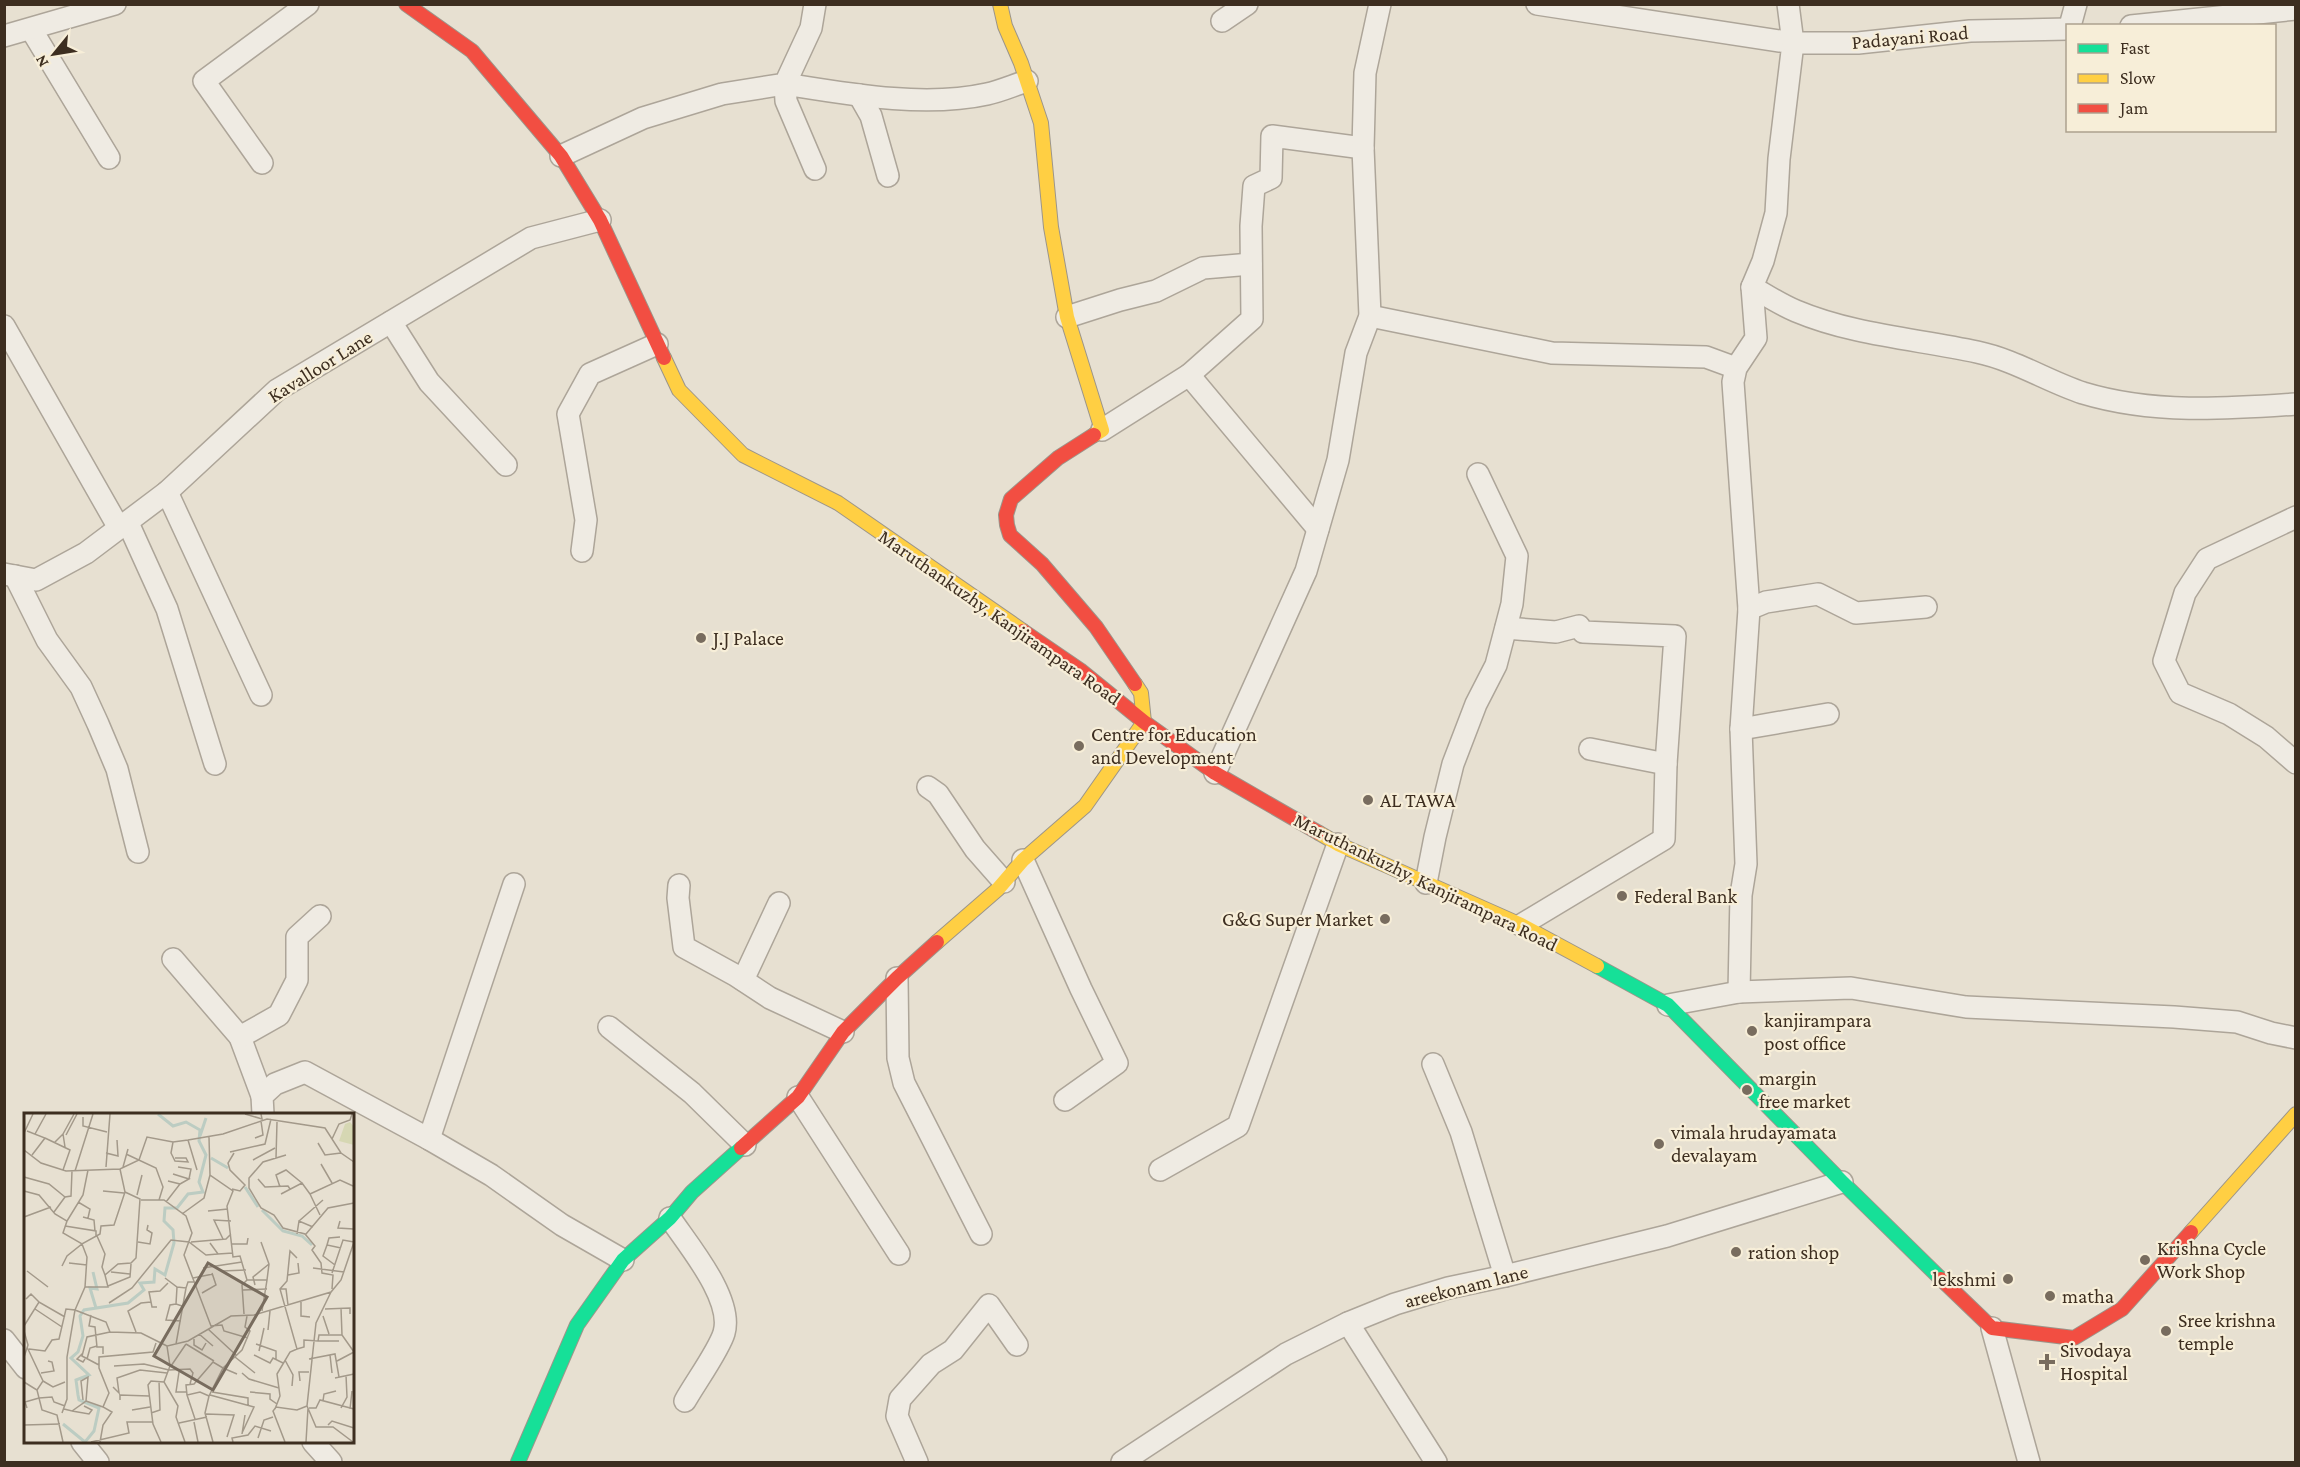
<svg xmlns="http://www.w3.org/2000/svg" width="2300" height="1467" viewBox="0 0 2300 1467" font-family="'Crimson Pro',serif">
  <rect width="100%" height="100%" fill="#e7e0d1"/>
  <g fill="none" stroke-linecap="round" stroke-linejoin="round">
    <defs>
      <g id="street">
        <path d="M1537 4 1793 43 1779 159 1776 213 1763 261 1752 287C1766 295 1781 305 1796 311 1853 335 1917 339 1977 352 2015 360 2047 381 2083 393 2152 414 2225 409 2296 404"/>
        <polyline points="1788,4 1793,43 1858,43 1970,31 2068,29"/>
        <polyline points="1222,21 1247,4"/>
        <polyline points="2070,26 2076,4"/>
        <polyline points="2131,26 2296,9"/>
        <polyline points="31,29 109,158"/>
        <polyline points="4,36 115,4"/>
        <polyline points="859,95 871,116 888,176"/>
        <polyline points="561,156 643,118 722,94 785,84 811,28 815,4"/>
        <polyline points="262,163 204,81 308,4"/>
        <path d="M815 169 786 101 785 84C848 94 924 108 987 94 1001 91 1014 85 1027 81"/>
        <polyline points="1370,316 1552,353 1706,357 1736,368"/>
        <polyline points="1067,317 1120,300 1156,291 1203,268 1251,264"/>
        <polyline points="391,322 429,382 506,465"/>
        <polyline points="4,326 119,528"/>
        <polyline points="1189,375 1252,319 1251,226 1254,186 1271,178 1272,136 1363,148"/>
        <polyline points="1102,430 1189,375 1318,529"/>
        <polyline points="167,492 261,695"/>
        <polyline points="2296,517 2207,559 2185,593 2164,661 2180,693 2229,714 2266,737 2296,763"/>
        <polyline points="128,523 167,609 215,764"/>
        <polyline points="582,551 586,520 568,414 590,374 657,344"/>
        <polyline points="4,574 36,580 86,553 167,492 277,390 531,238 600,220"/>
        <polyline points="15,576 47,640 81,687 98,724 117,769 138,852"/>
        <polyline points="1749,609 1766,602 1818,594 1856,613 1926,607"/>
        <polyline points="1506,628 1556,632 1579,626 1583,632 1675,636 1666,764 1664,839 1521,925"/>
        <polyline points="1741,729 1828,714"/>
        <polyline points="1590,749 1666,764"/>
        <polyline points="1215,773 1306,571 1338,460 1356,353 1370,316 1363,148 1365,73 1380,4"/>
        <polyline points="928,787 938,794 975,849 1004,882"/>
        <polyline points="1023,860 1081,989 1117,1063 1065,1100"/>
        <polyline points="1426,883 1435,837 1453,764 1476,704 1496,665 1512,604 1517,556 1478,474"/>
        <polyline points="679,885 678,898 684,947 735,975 770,998 843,1032"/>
        <polyline points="173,959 240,1037 262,1096"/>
        <polyline points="897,978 898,1058 904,1083 981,1234"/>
        <polyline points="743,980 779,903"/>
        <polyline points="1739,992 1741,895 1746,864 1741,729 1749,609 1733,382 1736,368 1756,338 1752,287"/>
        <polyline points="1668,1005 1739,992 1851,988 1966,1007 2174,1017 2237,1022 2271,1033 2296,1038"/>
        <polyline points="609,1027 692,1093 745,1145"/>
        <polyline points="240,1037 279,1015 297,980 297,937 320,916"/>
        <polyline points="1433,1064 1461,1132 1505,1276"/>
        <polyline points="798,1097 899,1254"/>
        <polyline points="263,1114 262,1096 275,1084 305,1072 429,1139 491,1175 562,1225 623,1260"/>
        <polyline points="429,1139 514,884"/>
        <polyline points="1160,1170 1238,1126 1338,844"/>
        <path d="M670 1218C688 1245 734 1299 724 1333 719 1350 695 1383 685 1401"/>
        <polyline points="1348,1323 1436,1462"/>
        <polyline points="1992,1328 2029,1462"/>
        <polyline points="4,1340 26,1368"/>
        <polyline points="82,1442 98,1462"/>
        <polyline points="313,1442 331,1462"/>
        <polyline points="917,1462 897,1416 900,1399 931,1364 953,1350 989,1305 1017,1345"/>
        <polyline points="1122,1462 1286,1354 1348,1323 1395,1304 1448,1288 1505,1276 1667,1236 1842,1182"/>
      </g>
      <g id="fast">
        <polyline points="1597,966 1668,1005 1842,1182 1941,1279"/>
        <polyline points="518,1462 577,1325 623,1260 670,1218 692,1192 741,1148"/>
      </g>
      <g id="slow">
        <polyline points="1000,4 1005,26 1021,63 1041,123 1051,227 1067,317 1102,430 1094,435"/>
        <polyline points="664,358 679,390 743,455 838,503 1023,631"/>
        <polyline points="1319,833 1338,844 1521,925 1597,966"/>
        <polyline points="937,942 998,889 1023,860 1085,806 1144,722 1141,693 1135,684"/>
        <polyline points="2191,1232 2296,1114"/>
      </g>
      <g id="jam">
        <polyline points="406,4 472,51 561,156 600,220 664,358"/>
        <polyline points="1094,435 1058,458 1011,499 1006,515 1007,525 1010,535 1042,564 1096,627 1135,684"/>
        <polyline points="1023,631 1080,670 1144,722 1215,773 1319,833"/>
        <polyline points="741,1148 798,1097 843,1032 897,978 937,942"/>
        <polyline points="1941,1279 1992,1328 2074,1338 2122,1309 2191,1232"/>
      </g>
    </defs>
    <!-- street casing -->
    <use href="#street" stroke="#ada599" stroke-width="24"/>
    <!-- fast casing -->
    <use href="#fast" stroke="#9c958a" stroke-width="16"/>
    <!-- slow casing -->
    <use href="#slow" stroke="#9c958a" stroke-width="16"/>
    <!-- jam casing -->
    <use href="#jam" stroke="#9c958a" stroke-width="16"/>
    <!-- street -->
    <use href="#street" stroke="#efebe3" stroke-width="21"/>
    <!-- fast -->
    <use href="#fast" stroke="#16e098" stroke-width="14"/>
    <!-- slow -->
    <use href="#slow" stroke="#ffcf43" stroke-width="14"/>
    <!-- jam -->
    <use href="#jam" stroke="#f24e42" stroke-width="14"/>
  </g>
  <!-- markers -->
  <g fill="#786c5e" stroke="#f7eed8" stroke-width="2">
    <circle cx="701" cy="638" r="6"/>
    <circle cx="1079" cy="746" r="6"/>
    <circle cx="1368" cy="800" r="6"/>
    <circle cx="1622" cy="896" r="6"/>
    <circle cx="1385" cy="919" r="6"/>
    <circle cx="1752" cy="1031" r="6"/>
    <circle cx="1747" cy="1090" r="6"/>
    <circle cx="1659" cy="1144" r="6"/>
    <circle cx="1736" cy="1252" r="6"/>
    <circle cx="2145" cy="1260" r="6"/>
    <circle cx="2008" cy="1279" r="6"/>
    <circle cx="2050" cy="1296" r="6"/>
    <circle cx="2166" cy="1331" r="6"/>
    <path d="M2044 1353h6v6h6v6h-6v6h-6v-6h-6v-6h6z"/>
  </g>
  <g text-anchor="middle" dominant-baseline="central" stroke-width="4.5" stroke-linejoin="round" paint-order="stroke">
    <!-- street labels -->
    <g font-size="20" fill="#3d2e20" stroke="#f7eed8">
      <text transform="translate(1910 37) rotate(-5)">Padayani Road</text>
      <text transform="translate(320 366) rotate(-32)">Kavalloor Lane</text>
      <text transform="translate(1000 617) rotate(35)">Maruthankuzhy, Kanjirampara Road</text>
      <text transform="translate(1426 882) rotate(26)">Maruthankuzhy, Kanjirampara Road</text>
      <text transform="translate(1466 1286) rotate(-14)">areekonam lane</text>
    </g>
    <!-- poi labels -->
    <g font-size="20" fill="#3d2e20" stroke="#f7eed8" text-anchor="start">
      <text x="713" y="638">J.J Palace</text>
      <text x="1091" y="734">Centre for Education<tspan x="1091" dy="23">and Development</tspan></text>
      <text x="1380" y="800">AL TAWA</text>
      <text x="1634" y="896">Federal Bank</text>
      <text x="1373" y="919" text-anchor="end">G&amp;G Super Market</text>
      <text x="1764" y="1020">kanjirampara<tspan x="1764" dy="23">post office</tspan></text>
      <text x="1759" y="1078">margin<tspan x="1759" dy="23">free market</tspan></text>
      <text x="1671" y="1132">vimala hrudayamata<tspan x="1671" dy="23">devalayam</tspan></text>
      <text x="2157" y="1248">Krishna Cycle<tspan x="2157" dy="23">Work Shop</tspan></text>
      <text x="1748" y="1252">ration shop</text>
      <text x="1996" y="1279" text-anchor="end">lekshmi</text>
      <text x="2062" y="1296">matha</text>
      <text x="2178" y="1320">Sree krishna<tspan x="2178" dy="23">temple</tspan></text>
      <text x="2060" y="1350">Sivodaya<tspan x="2060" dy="23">Hospital</tspan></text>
    </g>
  </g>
  <!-- overview -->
  <g transform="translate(24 1113)">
    <rect width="330" height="330" fill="#e7e0d1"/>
    <path d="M326 9 330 14V32L315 28 321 11Z" fill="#d6d7b3"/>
    <path fill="none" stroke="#bcccc2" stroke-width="3" d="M176 23 182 5M187 45 204 55M221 74 234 94M238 97 259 118 278 123 288 132M69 159 73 176 66 175 72 195M39 311 61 329M61 329 70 318 75 295 55 287 54 282 52 267 65 262 47 245 54 239 59 223 56 203 60 197 104 190 120 177 116 170 130 169 131 156 141 162 150 130 149 117 140 108 141 95H153L164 81 179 79 175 69 182 42 175 28 176 17 162 9 149 13 134 1"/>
    <path fill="none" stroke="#a3998a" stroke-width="1.5" d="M221 1 238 6 237 1M59 4V13L83 19M3 18 21 25 8 42M0 20 9 1M11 21 22 1M39 21 50 1M42 22 53 1M185 24 186 62 209 78 203 93 209 144 216 143 223 167 218 172 220 201M21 25 46 37 39 57M231 25 239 22 237 8M308 26 315 11 326 7 328 1M164 27 173 57M31 29 39 21 41 34M149 29 147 40 151 48 164 49 162 45H151M294 30 301 42 317 40M0 37 17 50 42 58 96 56 115 47 123 24 149 29 164 27 199 21 243 6 301 15 317 40 330 49M206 39 241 31 247 6M82 40 94 43 93 27M102 41 132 55 139 74 135 87M262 42 239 49 225 65V75L237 95 250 102 259 115 281 121 291 133 288 137 297 150 298 160 309 162 308 176M252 45 253 9M229 47 251 35M297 51 308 70M82 54 86 1M99 54 104 36M154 54 167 56 165 66M51 58 69 1M149 61 165 66 156 71M0 64 25 71 41 84M234 66 241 74 264 73 266 76M256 74 252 62 262 57 278 70M208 76 216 78 221 72 206 57 204 50 210 40M0 78 15 82 31 101 43 108 39 120 58 131 76 121 77 113 90 112 101 79 96 56M79 78 100 80M101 79 116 86 112 145 107 150 94 151 81 162 84 174H61L51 197 82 209 86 219 117 220 143 233M257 81 278 70 286 81 316 67 329 73M286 81 296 102M113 82 118 62M117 87H140L162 103 168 120 160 142 187 213 198 212 200 218 224 225M54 89 66 96 64 105M142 89 156 71 144 68M184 98 204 96M30 99 41 84 47 83 48 58M158 101 180 85 186 62M0 104 27 94M59 104 70 107 71 118M43 108 59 82 64 57M275 108 299 87M316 108 314 115 330 116M41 113 72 118V123M273 121 275 108 289 114M282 121 304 95 330 90M73 123 81 141 78 154 81 162M316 124 305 125 303 132 317 135M199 126 190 107 207 108M114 129 126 131 128 120 123 117 124 112M167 129 202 126 207 121M237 129 245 151 243 167M186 130 194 141 209 140M207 131H223L224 125M303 132 299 143 311 152M45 150 63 152M38 153 43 143 58 131 63 144 61 174M179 155 218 149M289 155 320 159M3 158 24 174M198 158 222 157M87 159 106 161M308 160 319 127 330 129M264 162 275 160 274 150M141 165 153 174 162 175 164 169H171M169 165 189 161M223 167H243L238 198M231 172 229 164 245 151M84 173 106 164 107 151M153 174 152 191 158 193M256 176H262L264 192M219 177 243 176M307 179 292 210 283 293 292 314H309L329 329M178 180 192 172 188 160M2 186 7 181 15 189M277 189V203L286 204M85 190 108 175 147 127 165 129 182 142 194 141M152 191 146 192 142 207 157 208M133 194H128L125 179 136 178 144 170M317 195 318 222 330 239M11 196 38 214M301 196 326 195V201M67 202 65 213 71 214 73 234H79V241M299 203 305 221M0 213 15 189 41 204M184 216 212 242M244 217 246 198M0 218 4 232 0 244M112 219 104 198 117 190 127 189M175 221 189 233M170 226V232L178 237 182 230M294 228H315M152 231 162 175M162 231 190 248M232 231 252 238V246M3 234 19 268 13 277M5 236 21 238 28 227 35 226 42 196 51 197 43 244V286L38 300M273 236 280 234V227L294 228 295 222H318M235 238 240 215M59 240 53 246 59 249 61 246M230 242 246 250 249 245 259 250M306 242 308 260M211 244 231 260M63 246 66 235 73 233M285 246 311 241 315 264M261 247 269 262 268 273M313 248 330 239M75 252 58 243 63 224 86 219M90 253 120 251 145 257M147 253 162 231M145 257 166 256 169 260 166 271M155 259 152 279H162M17 260 30 258 28 249 24 248M218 260 225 266 255 275M311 265 330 261M19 268 29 274 41 269M276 268 275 259H285M0 269 13 277 18 297 33 302 39 329M89 274 95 280 93 265 116 257 143 260M188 279 224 285V292M226 279 246 281V286L253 291M163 282 162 272 170 271 189 249 199 255 218 237 226 218 221 214 223 203M186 282 230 294 218 320M15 285 28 284 30 289 41 293M96 287V282L125 283M62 288 79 294M299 288 300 281 312 278M3 295 1 289 15 285M285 295H292L296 287 330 296M317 295 323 284 322 262M40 296 48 298 62 288 64 264 57 268 59 287M251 296 256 283 253 261 266 239 273 236 256 176 263 168 266 138 273 145M326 296 328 278M108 297 126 294M48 298 65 301 68 297 60 293M127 300 136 297 135 268M182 301 210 302 203 324M171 306 163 282 176 279 185 283M170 309 174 329M155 310 183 304M0 312 36 311M304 312 308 308 330 315M218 321 221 302M234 325 240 307 249 304M67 329 105 320 103 309H129M76 329 79 312 88 299 79 294 85 280 75 255V244L129 239 132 230M137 329 129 311 124 272 127 268 140 269M161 329 152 304 154 293 140 269 146 253 143 233 164 228 207 203 230 202 307 179 317 167 330 129M189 329 181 300 185 283 199 255 213 261M209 329 208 325 224 322 231 313 247 318M261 329 249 298 252 294 273 297 283 293M282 329 284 295"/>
    <path fill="#786c5e" fill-opacity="0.15" stroke="#786c5e" stroke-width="3" d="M184 150 243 184 189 277 130 243Z"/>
    <rect width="330" height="330" fill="none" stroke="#3d2e20" stroke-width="3"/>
  </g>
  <!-- border -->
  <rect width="2300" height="1467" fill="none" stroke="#3d2e20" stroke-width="12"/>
  <!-- legend -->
  <rect x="2066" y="24" width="210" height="108" fill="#f7eed8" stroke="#ada18e" stroke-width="1.5"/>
  <rect x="2078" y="44" width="30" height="9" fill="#16e098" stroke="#ada18e" stroke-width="1.5"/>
  <text x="2120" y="54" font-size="18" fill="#3d2e20">Fast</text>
  <rect x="2078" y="74" width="30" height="9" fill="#ffcf43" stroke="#ada18e" stroke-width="1.5"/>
  <text x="2120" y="84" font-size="18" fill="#3d2e20">Slow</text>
  <rect x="2078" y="104" width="30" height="9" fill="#f24e42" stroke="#ada18e" stroke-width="1.5"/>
  <text x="2120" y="114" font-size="18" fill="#3d2e20">Jam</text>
  <!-- north arrow -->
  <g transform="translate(54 54) rotate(240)" stroke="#f7eed8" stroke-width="4.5" paint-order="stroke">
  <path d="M0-4.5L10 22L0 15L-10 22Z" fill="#3d2e20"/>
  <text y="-9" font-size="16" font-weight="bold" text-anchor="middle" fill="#3d2e20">N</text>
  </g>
</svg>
